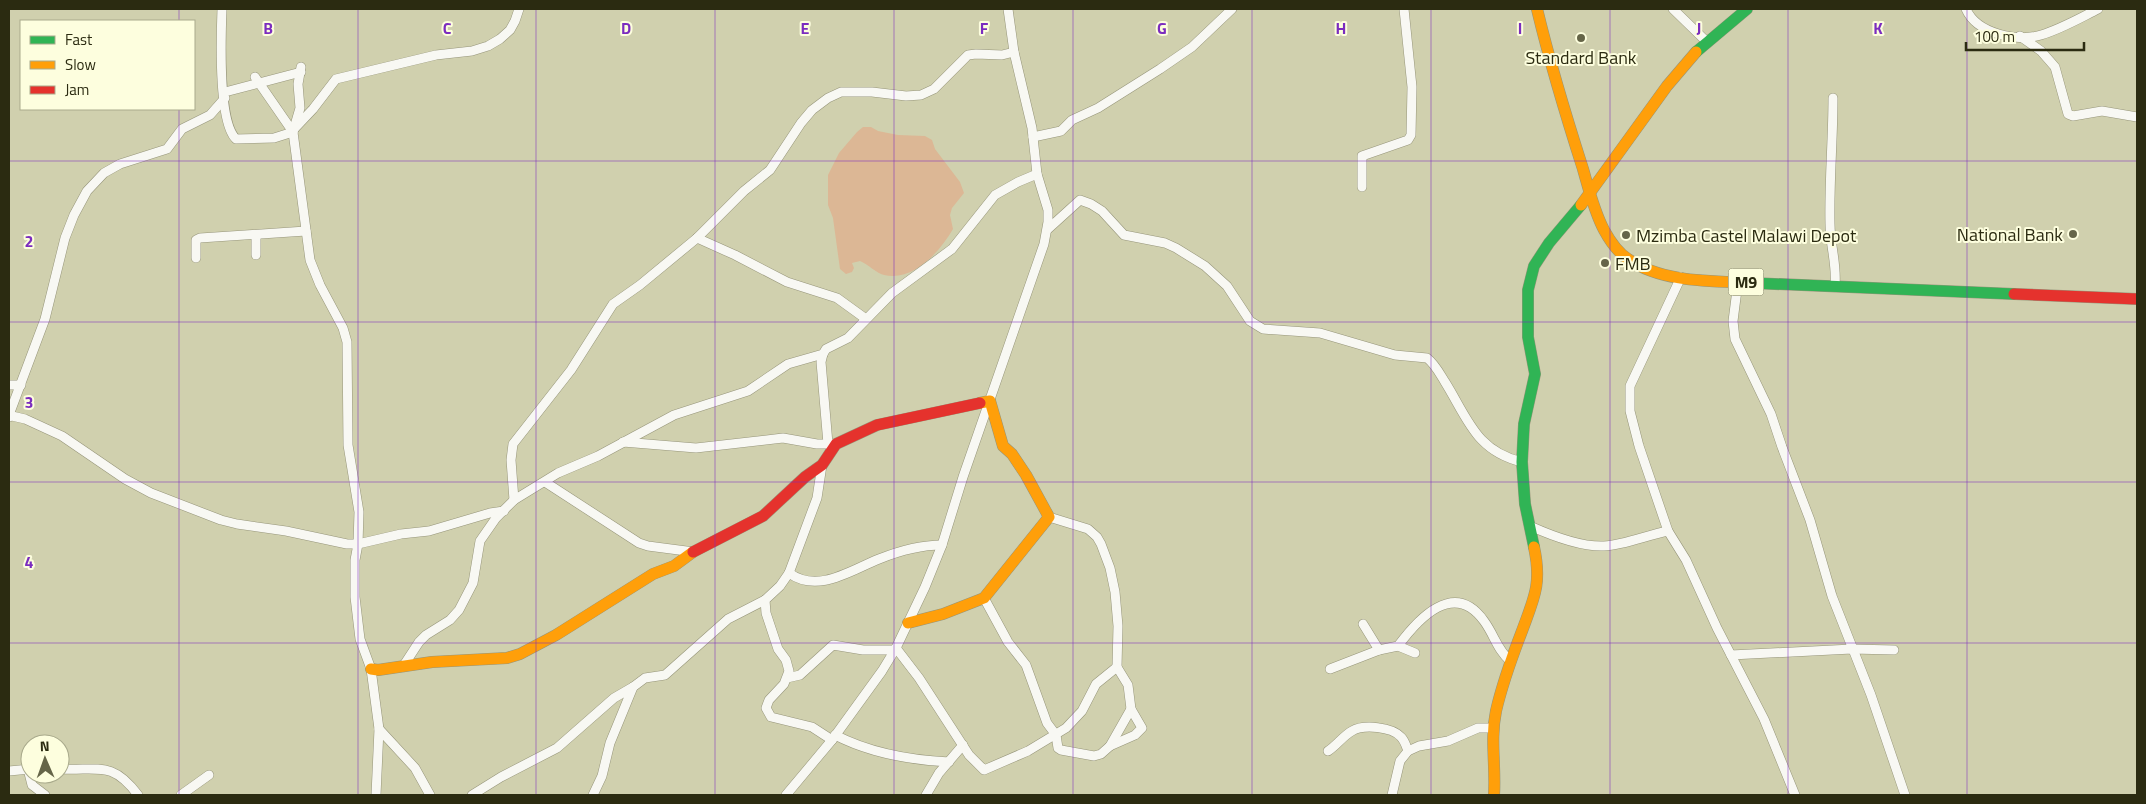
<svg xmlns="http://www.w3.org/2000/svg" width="2146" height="804" viewBox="0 0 2146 804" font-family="'Titillium Web',sans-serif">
  <rect width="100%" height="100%" fill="#d0d0ae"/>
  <!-- green -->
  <path fill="#dcb795" d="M863 127H871L878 131 898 135 925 136 932 140 935 149 960 182 964 193 952 208 950 215 953 229C940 251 914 282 884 275 876 273 868 264 860 261L852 263 854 268 852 272 846 274 840 269 833 218 828 205V175L839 153 857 132Z"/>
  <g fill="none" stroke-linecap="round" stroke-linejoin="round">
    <defs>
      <g id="street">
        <path d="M222 9C221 35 218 122 236 139L274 138 293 132 300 108 298 84 301 67"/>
        <polyline points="1673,9 1707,42"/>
        <path d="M1966 9C1977 34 2017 42 2041 35 2061 29 2080 18 2098 9"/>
        <polyline points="2020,36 2041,51 2055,67 2068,114 2073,116 2102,111 2137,117"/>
        <polyline points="255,77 293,132 310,260 320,285 343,328 347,342 348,445 359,512 358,544 355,560 355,597 360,639 371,669 379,729 376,795"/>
        <polyline points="225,92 301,72"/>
        <path d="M1833 98C1833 140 1829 182 1830 224 1830 245 1837 264 1835 285"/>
        <polyline points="295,128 313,109 336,79 436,55 472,51 488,46 500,39 510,30 515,21 519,9"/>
        <polyline points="1033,137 1061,131 1072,120 1098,108 1160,69 1192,47 1232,9"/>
        <polyline points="1362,187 1362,156 1408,140 1411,135 1412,87 1404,9"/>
        <path d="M1048 229 1080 200 1091 204 1102 211 1124 235 1165 243 1176 248 1205 266 1227 286 1250 321 1263 329 1320 333 1395 355 1427 358C1435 364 1440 374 1445 382 1468 419 1476 451 1522 462"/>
        <polyline points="697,238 735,255 787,282 837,298 866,319"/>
        <polyline points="256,255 256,235"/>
        <polyline points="196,258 196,240 200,238 306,231"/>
        <polyline points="1681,277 1630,386 1630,411 1639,446 1668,531 1686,560 1717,628 1764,719 1795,795"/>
        <polyline points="1738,282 1733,321 1735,339 1771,414 1782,447 1810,520 1832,596 1871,695 1905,795"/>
        <polyline points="823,354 821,362 828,444"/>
        <polyline points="9,385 21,385"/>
        <polyline points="9,415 45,319 65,238 74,215 87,191 104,173 120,164 167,149 182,129 210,115 225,98"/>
        <polyline points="9,417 12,416 25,419 62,436 125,479 151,493 221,520 237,524 286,531 347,544 358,544 401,534 429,531 490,513 504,511"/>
        <polyline points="623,442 696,448 783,438 817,444 836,444"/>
        <polyline points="822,465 817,498 789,573 780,586 765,600 766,613 778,649 786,660 789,671 784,684 769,700 766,708 771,717 812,727 832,740"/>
        <polyline points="545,482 639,543 648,546 694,552"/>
        <polyline points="514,500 511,460 513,444 571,370 613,304 640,285 697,238 744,191 770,170 801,123 812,110 828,98 841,92 872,92 906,96 921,95 934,89 968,55 976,54 1002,55 1014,52"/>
        <polyline points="1049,517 1088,529 1097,537 1101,544 1110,568 1115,592 1118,626 1117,667 1128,685 1131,709 1142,728 1135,735 1110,746"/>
        <path d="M1530 526C1550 535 1582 547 1604 546 1625 545 1647 535 1668 531"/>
        <path d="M789 573C818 594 851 570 879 559 899 551 921 545 942 545"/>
        <polyline points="984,598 1008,642 1026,665 1047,723 1056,735 1058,748 1061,750 1094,756 1101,754 1110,746 1131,709"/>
        <path d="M1363 624 1379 650 1398 646C1418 619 1454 579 1484 621 1495 636 1496 648 1511 662"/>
        <polyline points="1398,646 1415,653"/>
        <polyline points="896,648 919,678 969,755 984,770 1028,751 1066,728 1082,711 1096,684 1117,667"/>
        <polyline points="1731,655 1852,649 1894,650"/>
        <polyline points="404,665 419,642 426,635 450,620 459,610 473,583 480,541 496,518 514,500 558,473 598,456 674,415 748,391 788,364 823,354 826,349 848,338 892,293 952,249 995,195 1018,182 1037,174"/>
        <polyline points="1330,669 1379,650"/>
        <polyline points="787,678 800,675 833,645 863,650 895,650"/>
        <polyline points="379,729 415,768 430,795"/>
        <path d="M835 735C870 753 909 760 949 762"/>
        <path d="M1328 751C1337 745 1343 736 1352 731 1364 724 1392 727 1401 737 1405 741 1406 746 1408 751"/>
        <polyline points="28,769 32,785 45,795"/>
        <path d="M60 769C98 771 112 760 138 795"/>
        <polyline points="9,771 30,769"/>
        <polyline points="181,795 209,775"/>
        <polyline points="472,795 501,777 557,748 614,698 633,687"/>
        <polyline points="593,795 602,776 610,743 633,687 645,678 665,675 728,619 765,600"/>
        <polyline points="786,795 832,740 882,671 896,648 925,587 942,545 963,477 1044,244 1048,222 1048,210 1037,174 1032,128 1014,52 1008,9"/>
        <polyline points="926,795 939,773 963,745"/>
        <polyline points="1392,795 1400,761 1408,751 1419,746 1448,741 1478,728 1493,728"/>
      </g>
      <g id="fast">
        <polyline points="1696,52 1747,9"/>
        <polyline points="1753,283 2014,294"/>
        <polyline points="1534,547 1525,504 1522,462 1524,424 1535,374 1528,337 1528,290 1534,266 1549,243 1581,205"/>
      </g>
      <g id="slow">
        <path d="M1537 9C1550 63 1566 116 1583 169 1589 190 1594 211 1604 230 1610 241 1617 252 1628 259 1662 283 1713 281 1753 283"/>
        <polyline points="1581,205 1667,86 1696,52"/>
        <polyline points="908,623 943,614 984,598 1049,517 1026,475 1012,454 1003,446 990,401 980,403"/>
        <polyline points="371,669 378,670 432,662 507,658 520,654 556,635 653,574 674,566 693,552"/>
        <path d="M1494 795C1496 767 1490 740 1496 711 1502 685 1512 657 1522 631 1534 598 1542 584 1534 547"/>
      </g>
      <g id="jam">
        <polyline points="2014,294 2137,299"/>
        <polyline points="693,552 763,516 805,477 822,465 836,444 877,425 980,403"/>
      </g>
    </defs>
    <!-- street casing -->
    <use href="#street" stroke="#96957a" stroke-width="10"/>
    <!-- fast casing -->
    <use href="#fast" stroke="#96957a" stroke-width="12"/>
    <!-- slow casing -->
    <use href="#slow" stroke="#96957a" stroke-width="12"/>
    <!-- jam casing -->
    <use href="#jam" stroke="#96957a" stroke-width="12"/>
    <!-- street -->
    <use href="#street" stroke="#f8f8f3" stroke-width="9"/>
    <!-- fast -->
    <use href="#fast" stroke="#30b455" stroke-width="11"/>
    <!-- slow -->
    <use href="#slow" stroke="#ff9f0a" stroke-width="11"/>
    <!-- jam -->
    <use href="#jam" stroke="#e5322d" stroke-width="11"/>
  </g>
  <!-- grid -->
  <path fill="none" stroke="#7b2cbf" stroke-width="1" stroke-opacity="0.55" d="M179 9V21M358 9V795M536 9V795M715 9V795M894 9V795M1073 9V795M1252 9V795M1431 9V795M1610 9V795M1788 9V795M1967 9V795M179 109V795M9 161H2137M9 322H2137M9 482H2137M9 643H2137"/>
  <!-- markers -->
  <g fill="#656548" stroke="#fdfede" stroke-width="2">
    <circle cx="1581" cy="38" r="5"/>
    <circle cx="2073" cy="234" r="5"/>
    <circle cx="1626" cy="235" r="5"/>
    <circle cx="1605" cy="263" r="5"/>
  </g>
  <g text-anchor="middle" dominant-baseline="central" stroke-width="4" stroke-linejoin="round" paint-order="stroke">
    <!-- shield labels -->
    <rect fill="#fdfede" stroke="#6a6a4e" stroke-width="1" x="1728.5" y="268.5" width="35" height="27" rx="4"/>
    <g font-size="16" font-weight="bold" fill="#2b2b11">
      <text x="1746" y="282">M9</text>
    </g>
    <!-- poi labels -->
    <g font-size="18" fill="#2b2b11" stroke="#fdfede" text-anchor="start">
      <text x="1581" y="57" text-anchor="middle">Standard Bank</text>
      <text x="2063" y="234" text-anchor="end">National Bank</text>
      <text x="1636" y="235">Mzimba Castel Malawi Depot</text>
      <text x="1615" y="263">FMB</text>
    </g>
  </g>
  <g font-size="16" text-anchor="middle" font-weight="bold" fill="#7b2cbf" stroke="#fdfede" stroke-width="4" stroke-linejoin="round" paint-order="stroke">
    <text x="268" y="34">B</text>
    <text x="447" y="34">C</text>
    <text x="626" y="34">D</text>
    <text x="805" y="34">E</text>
    <text x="984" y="34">F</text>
    <text x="1162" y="34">G</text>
    <text x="1341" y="34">H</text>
    <text x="1520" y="34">I</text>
    <text x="1699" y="34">J</text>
    <text x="1878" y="34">K</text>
    <text x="29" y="247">2</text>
    <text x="29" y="408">3</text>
    <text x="29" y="568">4</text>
  </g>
  <!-- border -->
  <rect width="2146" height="804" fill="none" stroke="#2b2b11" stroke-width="20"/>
  <!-- legend -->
  <rect x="20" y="20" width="175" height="90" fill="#fdfede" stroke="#a9aa8c"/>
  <rect x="30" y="36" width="25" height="8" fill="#30b455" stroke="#a9aa8c"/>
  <text x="65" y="45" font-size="15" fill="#2b2b11">Fast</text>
  <rect x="30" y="61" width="25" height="8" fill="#ff9f0a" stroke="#a9aa8c"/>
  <text x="65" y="70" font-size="15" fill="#2b2b11">Slow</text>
  <rect x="30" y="86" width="25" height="8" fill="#e5322d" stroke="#a9aa8c"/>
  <text x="65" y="95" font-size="15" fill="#2b2b11">Jam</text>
  <!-- north arrow -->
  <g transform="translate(45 759) rotate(358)"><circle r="24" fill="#fdfede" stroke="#a9aa8c"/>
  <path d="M0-4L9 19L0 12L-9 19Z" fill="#656548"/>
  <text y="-8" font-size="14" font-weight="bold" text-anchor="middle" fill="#2b2b11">N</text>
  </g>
  <!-- scale -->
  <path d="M1966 42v8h118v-8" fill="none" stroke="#2b2b11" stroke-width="2.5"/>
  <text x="1974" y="42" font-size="15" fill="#2b2b11" stroke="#fdfede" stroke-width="4" paint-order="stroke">100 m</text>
</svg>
